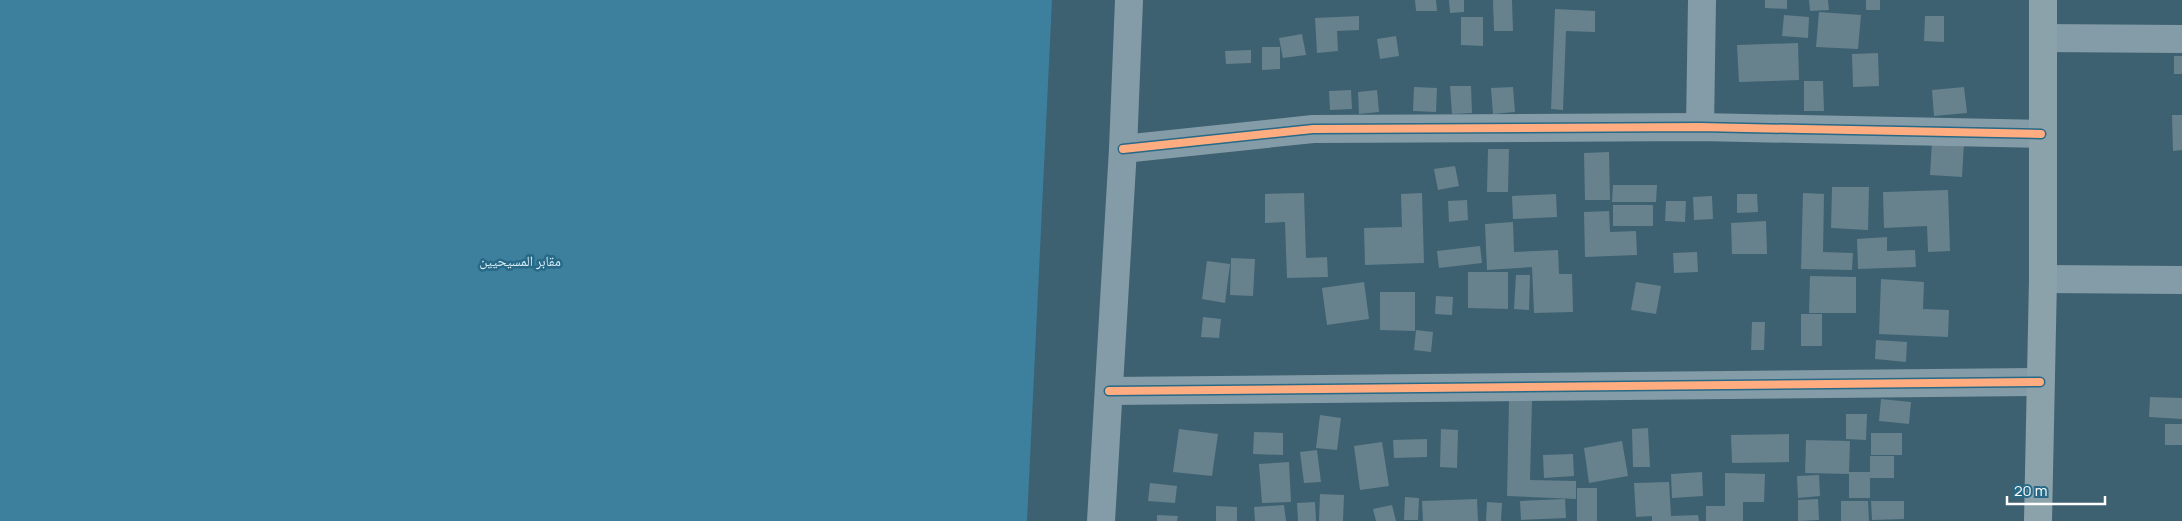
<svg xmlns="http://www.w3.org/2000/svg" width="2182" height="521" viewBox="0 0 2182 521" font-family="Manrope,'Noto Naskh Arabic',sans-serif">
  <rect width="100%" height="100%" fill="#3d6171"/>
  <!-- green -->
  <polygon fill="#3c809d" points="0,0 1052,0 1027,521 0,521"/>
  <!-- building -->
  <g fill="#67818d">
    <polygon points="1415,0 1436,0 1437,11 1416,11"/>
    <polygon points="1449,0 1464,0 1464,12 1450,13"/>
    <polygon points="1493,0 1512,0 1513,31 1494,31"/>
    <polygon points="1765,0 1787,0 1787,9 1765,8"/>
    <polygon points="1809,0 1828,0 1829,10 1810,11"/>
    <rect x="1866" y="0" width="14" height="10"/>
    <polygon points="1555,9 1595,11 1595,32 1566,31 1563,110 1551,109"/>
    <polygon points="1819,12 1861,15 1858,49 1816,47"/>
    <polygon points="1784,15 1809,17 1808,38 1782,36"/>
    <polygon points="1359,16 1359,30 1337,31 1338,51 1317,53 1315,18"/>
    <polygon points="1925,16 1944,16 1944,42 1924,41"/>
    <polygon points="1461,17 1483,17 1483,46 1461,45"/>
    <polygon points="1302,34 1306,55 1283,58 1279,38"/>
    <polygon points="1396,36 1399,56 1380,59 1377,39"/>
    <polygon points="1798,43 1799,80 1739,82 1737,45"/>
    <polygon points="1262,47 1280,47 1280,69 1262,70"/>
    <polygon points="1251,50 1251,63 1226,64 1225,51"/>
    <polygon points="1878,53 1879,86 1853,87 1852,54"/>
    <rect x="2174" y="56" width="8" height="18"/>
    <polygon points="1804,81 1823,81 1824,111 1804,111"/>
    <polygon points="1450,86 1471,86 1472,113 1452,114"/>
    <polygon points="1414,87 1437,88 1436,112 1413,111"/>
    <polygon points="1513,87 1515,112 1493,114 1491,88"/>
    <polygon points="1964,87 1967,113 1934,116 1932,90"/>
    <polygon points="1351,90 1352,109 1330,110 1329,91"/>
    <polygon points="1377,90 1379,112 1359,114 1358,92"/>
    <polygon points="2172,115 2182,115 2182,150 2173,151"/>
    <polygon points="1932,142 1964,143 1962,177 1930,175"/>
    <polygon points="1488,149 1509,149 1508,192 1487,192"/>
    <polygon points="1609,152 1610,200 1585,200 1584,153"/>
    <polygon points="1455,166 1459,186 1438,190 1434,169"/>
    <polygon points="1613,185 1657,185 1656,202 1612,202"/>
    <polygon points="1832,187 1869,187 1868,230 1831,228"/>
    <polygon points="1948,190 1950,251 1928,252 1927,226 1884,228 1883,192"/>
    <polygon points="1304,193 1306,258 1327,257 1328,277 1287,278 1285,222 1265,223 1265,194"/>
    <polygon points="1422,193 1424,263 1365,265 1364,228 1402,227 1401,194"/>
    <polygon points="1803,193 1824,194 1823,252 1853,253 1852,270 1801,269"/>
    <polygon points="1556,194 1557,217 1513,219 1512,196"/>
    <polygon points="1737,194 1757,194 1758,212 1737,213"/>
    <polygon points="1712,196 1713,219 1694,220 1693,197"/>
    <polygon points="1467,200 1468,220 1449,222 1448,201"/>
    <polygon points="1666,201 1686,201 1685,222 1665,221"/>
    <rect x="1613" y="205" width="40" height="21"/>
    <polygon points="1609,211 1610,232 1636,231 1637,255 1585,257 1584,212"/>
    <polygon points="1766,221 1767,254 1732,254 1731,223"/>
    <polygon points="1513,222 1514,252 1558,250 1559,274 1572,274 1573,312 1534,313 1532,267 1487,270 1485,224"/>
    <polygon points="1887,237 1887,251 1915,250 1916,267 1858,269 1857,239"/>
    <polygon points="1480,246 1482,263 1439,268 1437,251"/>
    <polygon points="1697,252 1698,272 1674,273 1673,253"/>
    <polygon points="1231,258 1255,259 1253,296 1230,295"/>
    <polygon points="1207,261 1230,264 1225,303 1202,299"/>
    <polygon points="1468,272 1508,272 1508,309 1468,308"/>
    <polygon points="1516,275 1530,275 1529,310 1514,309"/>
    <polygon points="1810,276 1856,277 1856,313 1809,313"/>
    <polygon points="1881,279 1924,282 1923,309 1949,310 1948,337 1879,334"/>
    <polygon points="1364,282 1369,319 1327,325 1322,288"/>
    <polygon points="1636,282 1661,286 1656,314 1631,310"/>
    <polygon points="1380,292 1415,292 1415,331 1380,330"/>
    <polygon points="1436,296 1453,297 1452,315 1435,314"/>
    <rect x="1801" y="314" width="21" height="32"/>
    <polygon points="1203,317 1221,319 1219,338 1201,337"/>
    <polygon points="1752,322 1765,322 1764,350 1751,350"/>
    <polygon points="1416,330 1433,332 1431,352 1414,350"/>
    <polygon points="1876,340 1907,342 1906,362 1875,359"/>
    <polygon points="2150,397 2182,398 2182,419 2149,417"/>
    <polygon points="1881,399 1911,402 1909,424 1879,421"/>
    <polygon points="1509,400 1532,401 1530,480 1576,481 1576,499 1507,496"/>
    <polygon points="1846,414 1867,414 1866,440 1846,439"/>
    <polygon points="1320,415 1341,418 1337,450 1316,448"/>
    <rect x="2165" y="424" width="17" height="21"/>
    <polygon points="1648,428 1650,467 1633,467 1632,429"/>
    <polygon points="1179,429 1218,434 1212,476 1173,472"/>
    <polygon points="1441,429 1458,430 1457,468 1440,467"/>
    <polygon points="1254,432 1283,433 1283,455 1253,454"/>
    <rect x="1871" y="433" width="31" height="22"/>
    <polygon points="1789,434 1789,462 1732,463 1731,435"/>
    <polygon points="1427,439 1427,457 1394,458 1393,440"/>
    <polygon points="1806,440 1850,441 1849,472 1870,472 1870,456 1894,456 1894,478 1870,478 1870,498 1849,498 1849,474 1805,473"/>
    <polygon points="1622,441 1628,476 1589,483 1584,448"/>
    <polygon points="1382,442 1389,486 1360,490 1354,446"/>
    <polygon points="1317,450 1321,482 1304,483 1300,452"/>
    <polygon points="1573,454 1574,476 1544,478 1543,455"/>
    <polygon points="1289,462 1291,502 1262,503 1259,464"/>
    <polygon points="1702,472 1703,496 1672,498 1671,474"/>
    <polygon points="1725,473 1765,474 1764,502 1743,502 1743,521 1706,521 1706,506 1725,506"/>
    <polygon points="1819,475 1820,496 1798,498 1797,476"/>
    <polygon points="1669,482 1671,516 1698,515 1699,521 1652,521 1652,516 1636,517 1634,483"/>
    <polygon points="1150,483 1177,486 1175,503 1148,501"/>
    <rect x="1577" y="488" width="20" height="33"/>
    <polygon points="1320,494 1344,495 1343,521 1319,521"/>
    <polygon points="1405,497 1419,498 1418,520 1404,520"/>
    <polygon points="1477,499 1478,521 1423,521 1422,501"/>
    <polygon points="1565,499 1566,518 1521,520 1520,501"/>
    <polygon points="1818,499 1819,520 1798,521 1798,500"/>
    <polygon points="1841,501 1868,501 1869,521 1841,521"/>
    <polygon points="1871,501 1904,501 1904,519 1872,520"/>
    <polygon points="1315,502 1316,521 1298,521 1297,503"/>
    <polygon points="1487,502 1502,503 1501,521 1486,521"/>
    <polygon points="1284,505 1286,521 1255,521 1254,507"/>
    <polygon points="1392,505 1396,521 1376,521 1373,509"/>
    <polygon points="1216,506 1237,507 1237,521 1216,521"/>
    <polygon points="1157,515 1178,516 1177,521 1157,521"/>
  </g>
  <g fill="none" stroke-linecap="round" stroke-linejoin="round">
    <!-- street -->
    <g stroke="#849ca7" stroke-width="28">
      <polyline points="2043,38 2182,39"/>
      <polyline points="1700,127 1702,0"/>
      <polyline points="1123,149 1313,129 1700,127 2041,134"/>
      <polyline points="2043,279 2182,280"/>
      <polyline points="1109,391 2040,382"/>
      <polyline points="1101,521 1123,149 1129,0"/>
    </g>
    <!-- secondary -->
    <polyline stroke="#8ba2ab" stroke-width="28" points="2038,521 2043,279 2043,0"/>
    <defs>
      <g id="cycleway">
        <polyline points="1123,149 1313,129 1700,127 2041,134"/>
        <polyline points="1109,391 2040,382"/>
      </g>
    </defs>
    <!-- cycleway casing -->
    <use href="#cycleway" stroke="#276987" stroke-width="11"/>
    <!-- cycleway -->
    <use href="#cycleway" stroke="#ffac80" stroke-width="8"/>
  </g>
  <g text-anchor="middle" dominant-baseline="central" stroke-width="5" stroke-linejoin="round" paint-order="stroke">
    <!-- park labels -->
    <g font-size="14" fill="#d7edf7" stroke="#276987">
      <text x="520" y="260">مقابر المسيحيين</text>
    </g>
  </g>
  <!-- scale -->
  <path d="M2007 496v8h98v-8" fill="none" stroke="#ffffff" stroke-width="2.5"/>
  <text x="2014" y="496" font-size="15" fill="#ffffff" stroke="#276987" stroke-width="4" paint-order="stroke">20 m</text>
</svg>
